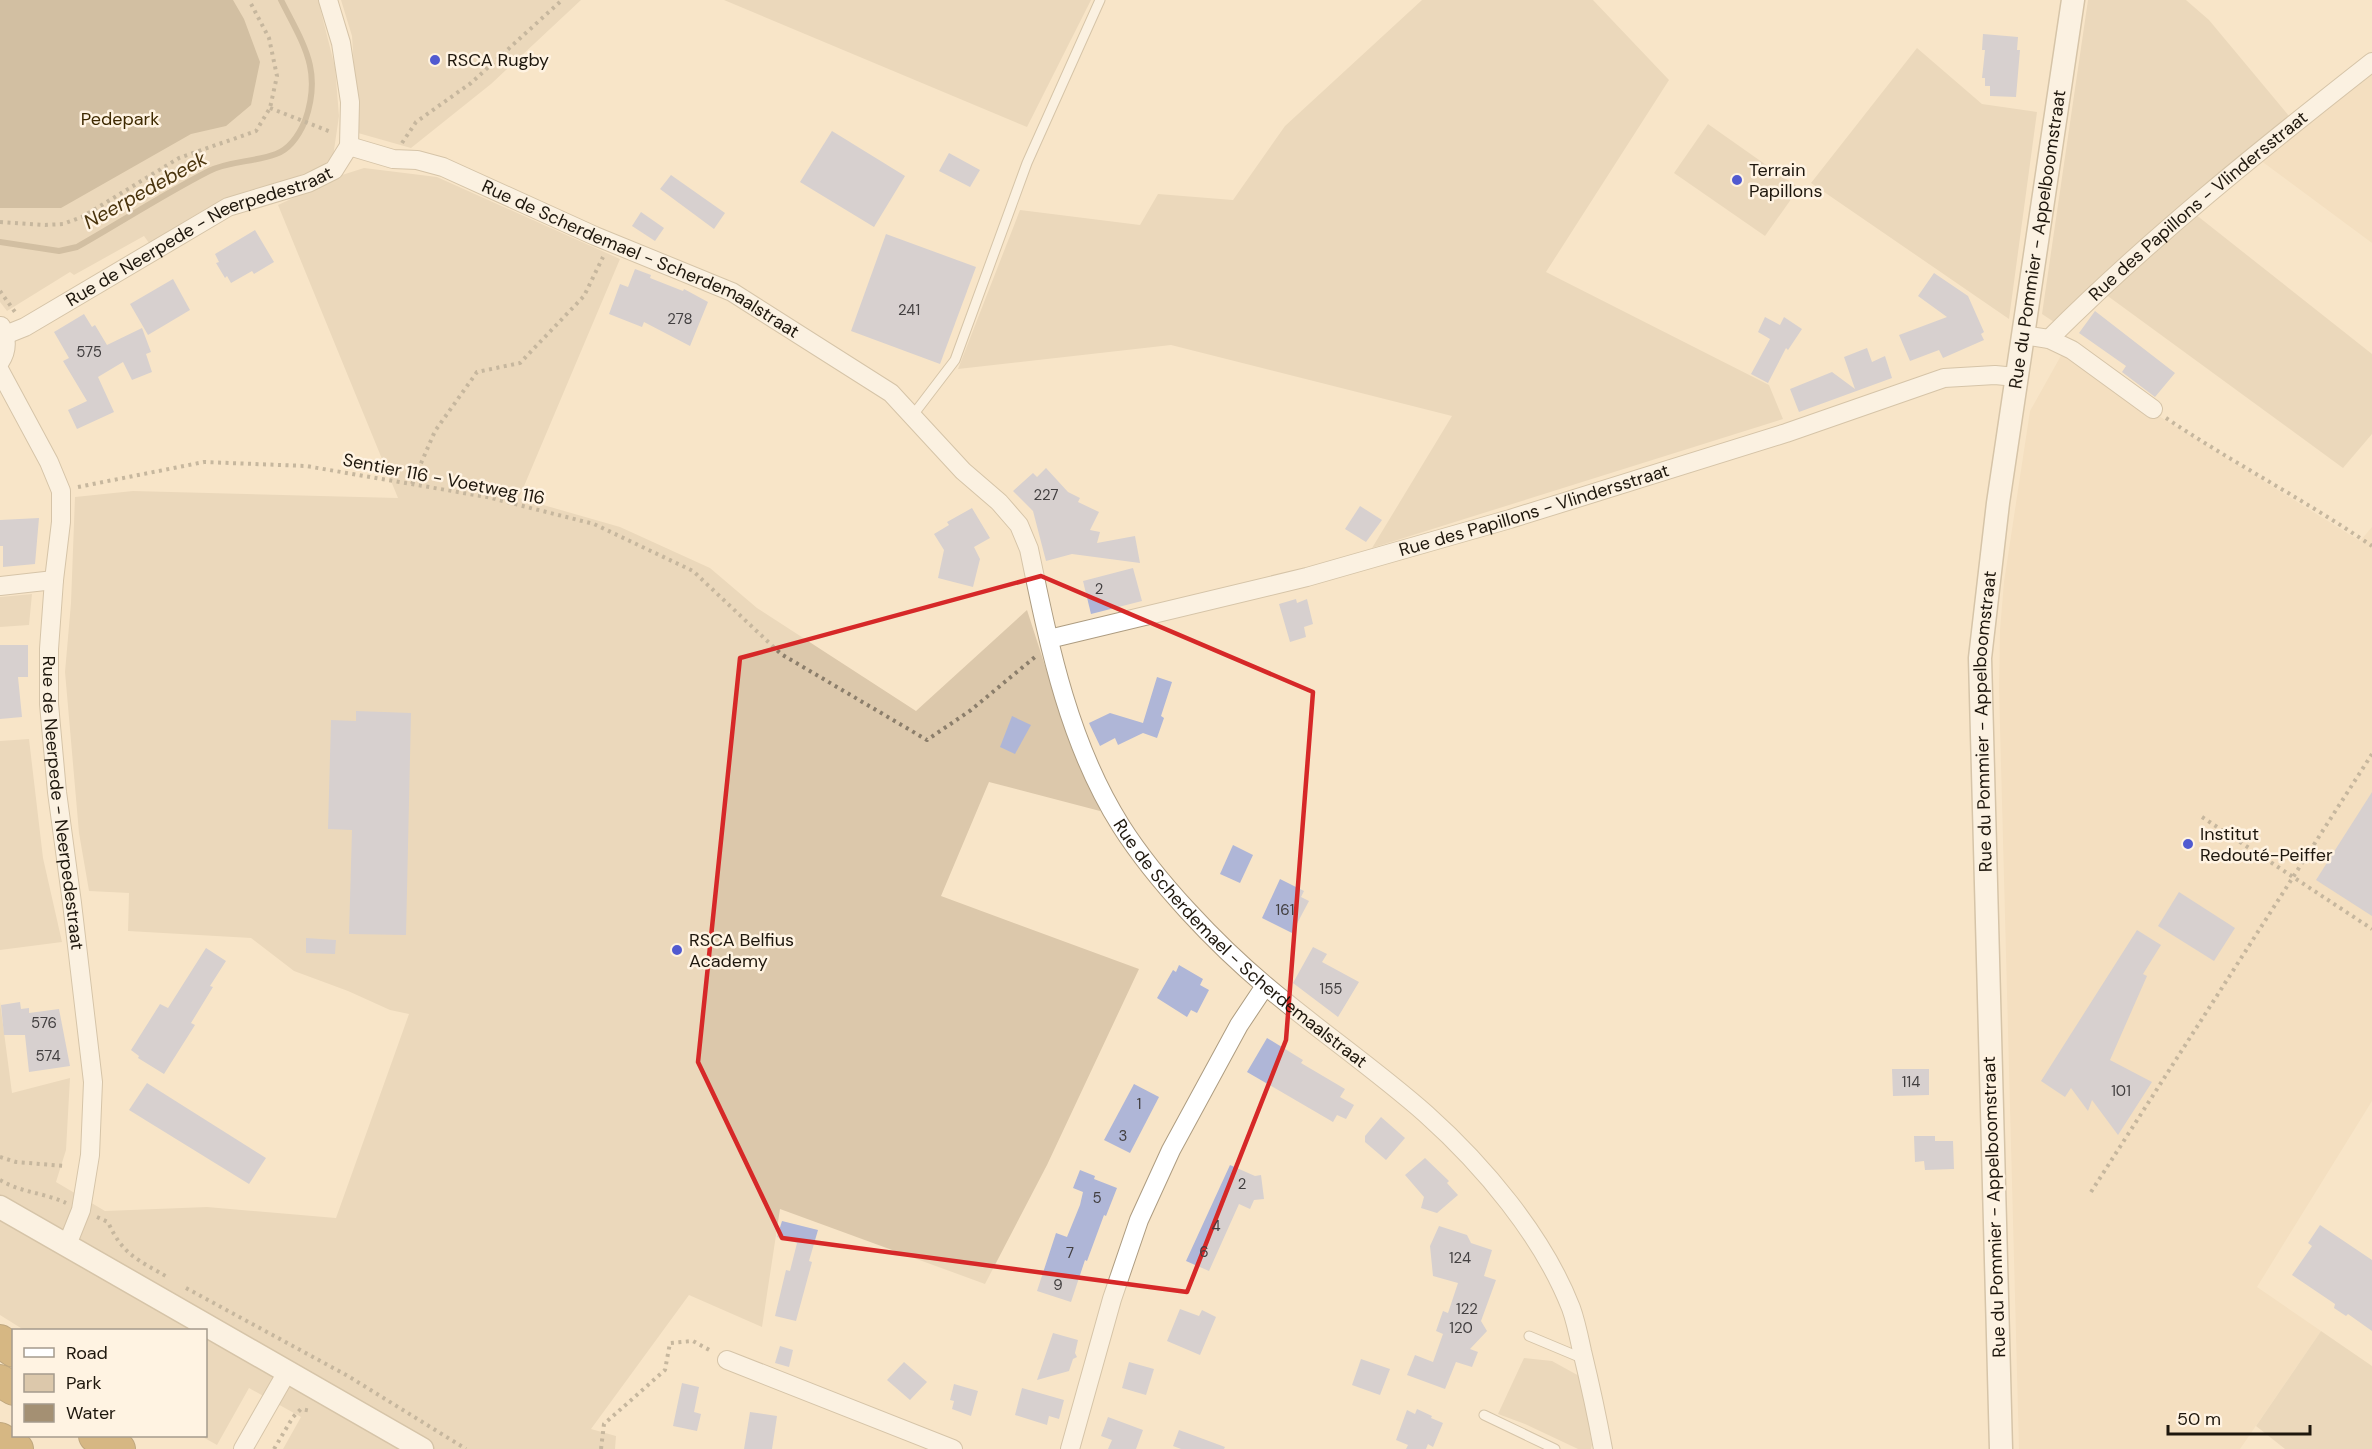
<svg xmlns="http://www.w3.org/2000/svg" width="2372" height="1449" viewBox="0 0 2372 1449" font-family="'DM Sans',sans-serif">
  <rect width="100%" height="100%" fill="#f8e5c8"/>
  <!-- built -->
  <g fill="#efd7b6">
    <polygon points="2372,72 2372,243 2260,160"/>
    <polygon points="2063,352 2151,411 2360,541 2372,527 2372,1101 2257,1287 2321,1331 2240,1449 2019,1449 1999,688 2000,630 2004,582 2030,411"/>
  </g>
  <!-- green -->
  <g fill="#dcc8ab">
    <polygon points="0,0 318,0 335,67 339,116 333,157 322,166 270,188 228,198 207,208 149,243 144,236 74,275 70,272 7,311 0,302"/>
    <polygon points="341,0 581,0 491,84 411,148 358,133 352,36"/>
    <polygon points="724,0 1091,0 1027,127"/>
    <polygon points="1422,0 1593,0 1669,80 1546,272 1769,385 1783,419 1372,548 1452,416 1171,345 958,369 1020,210 1140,225 1158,194 1233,200 1285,126"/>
    <polygon points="2088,0 2186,0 2209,20 2289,116 2054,322 2042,314"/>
    <polygon points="1917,48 1982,104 2037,112 2009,319 1811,183"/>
    <polygon points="1708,124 1799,188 1765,236 1674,173"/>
    <polygon points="364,168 437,177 620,259 519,498 620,527 710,568 757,608 916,711 1027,610 1069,740 1100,802 1100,811 989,782 941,896 1139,969 1047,1165 985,1284 780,1209 762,1327 689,1295 591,1429 616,1436 615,1449 283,1449 301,1417 249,1388 217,1445 201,1436 206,1436 206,1330 24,1330 0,1315 0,1002 12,1093 70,1078 66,1150 56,1182 105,1211 207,1207 336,1218 409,1014 390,1010 348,991 294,971 251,938 128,931 129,893 89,891 79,833 65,672 71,603 75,497 133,491 398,498 278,205 342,175"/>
    <polygon points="2195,214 2372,354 2372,434 2343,468 2105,294"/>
    <polygon points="32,594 29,625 0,627 0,597"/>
    <polygon points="29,739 43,858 62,942 0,950 0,741"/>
    <polygon points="2321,1331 2372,1366 2372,1449 2285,1449 2256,1426"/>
    <polygon points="1524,1358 1552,1361 1581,1377 1592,1445 1591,1449 1578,1449 1525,1424 1498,1414"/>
  </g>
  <!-- water -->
  <polygon fill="#a49073" points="0,0 233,0 244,19 260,62 251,105 226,126 191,134 61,208 0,208"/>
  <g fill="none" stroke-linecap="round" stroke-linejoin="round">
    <!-- stream -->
    <path stroke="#a49073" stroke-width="6" d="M0 242 59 251 77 247C121 222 164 194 209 171 229 161 255 162 276 154 290 149 299 135 305 121 323 70 303 44 281 0"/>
  </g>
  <!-- building -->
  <g fill="#afb6d7">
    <polygon points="1983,34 2018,37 2017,50 2020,50 2016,97 1990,96 1990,86 1985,86 1985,78 1982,78 1985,50 1982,50"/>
    <polygon points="832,131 905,176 874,227 800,182"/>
    <polygon points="949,153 980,170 970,187 939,171"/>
    <polygon points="671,175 725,213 714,229 660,189"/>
    <polygon points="641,212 664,228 655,241 632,226"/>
    <polygon points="255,230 274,262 254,274 252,271 231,283 227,276 225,278 216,263 219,262 215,254"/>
    <polygon points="886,234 976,267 940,364 851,331"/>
    <polygon points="635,269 651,275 650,278 683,291 684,289 708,302 690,346 644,322 642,327 609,314 620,284 628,287"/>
    <polygon points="1934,273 1968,296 1984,332 1981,334 1984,340 1943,358 1939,350 1910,361 1899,335 1947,317 1918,296"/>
    <polygon points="173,279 190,310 148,335 130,304"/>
    <polygon points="2095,311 2175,373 2155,397 2122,372 2126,366 2079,333"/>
    <polygon points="84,314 92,327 95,325 107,345 142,328 151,352 146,354 152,372 132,380 123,362 98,377 114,412 77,429 68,410 87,401 63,361 69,358 54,332"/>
    <polygon points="1765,317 1780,325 1784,317 1802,329 1788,350 1786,348 1768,383 1751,374 1770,339 1758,332"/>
    <polygon points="1867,348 1872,362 1885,356 1892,378 1799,412 1790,389 1832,372 1855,389 1844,357"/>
    <polygon points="1046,468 1068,492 1080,498 1078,502 1099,512 1090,530 1100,532 1097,543 1135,536 1140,563 1072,554 1046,561 1033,511 1013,491 1033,473 1037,477"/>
    <polygon points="1360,506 1382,520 1366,542 1345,529"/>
    <polygon points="972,508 990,538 974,547 980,559 973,587 938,578 944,550 934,534 949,525 947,522"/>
    <polygon points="39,518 35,564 3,567 3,546 0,546 0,520"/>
    <polygon points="1133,568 1142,601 1091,614 1083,581"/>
    <polygon points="1296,599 1297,603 1307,599 1313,624 1304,627 1306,637 1290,642 1279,604"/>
    <polygon points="0,645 28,645 28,677 18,677 22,717 0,719"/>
    <polygon points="1157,677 1172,682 1161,716 1164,718 1157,738 1143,733 1118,745 1115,738 1100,746 1089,723 1110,713 1143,723"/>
    <polygon points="356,711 411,713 406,935 349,934 352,830 328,829 331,720 356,721"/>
    <polygon points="1012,716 1031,725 1015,754 1000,747"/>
    <polygon points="2372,792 2372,916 2316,880"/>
    <polygon points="1233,845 1253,855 1240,883 1220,874"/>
    <polygon points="1280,879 1304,891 1301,897 1309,901 1292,933 1262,918"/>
    <polygon points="2179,892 2235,928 2214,961 2158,926"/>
    <polygon points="2137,930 2161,945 2143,974 2147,976 2110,1060 2152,1082 2118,1135 2092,1100 2088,1111 2071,1088 2065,1097 2041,1081"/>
    <polygon points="306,938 336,940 335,954 306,953"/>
    <polygon points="1313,947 1327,954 1322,962 1359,982 1338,1017 1293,983"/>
    <polygon points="206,948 226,961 210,986 213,987 191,1023 195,1025 164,1074 138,1058 139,1056 131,1050 160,1004 168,1008"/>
    <polygon points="1179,965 1203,979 1200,985 1209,990 1197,1013 1191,1010 1187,1017 1157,998 1173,970 1176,972"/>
    <polygon points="20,1002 21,1009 29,1008 29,1013 59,1009 70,1066 29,1072 25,1035 4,1035 1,1005"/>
    <polygon points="1267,1038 1303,1060 1301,1063 1345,1089 1340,1097 1354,1105 1346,1119 1337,1115 1333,1122 1247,1072"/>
    <polygon points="1892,1069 1929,1069 1929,1095 1893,1096"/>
    <polygon points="147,1083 266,1158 249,1184 129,1110"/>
    <polygon points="1134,1084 1159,1097 1130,1153 1104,1140"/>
    <polygon points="1381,1117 1405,1138 1386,1160 1365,1142 1365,1136"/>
    <polygon points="1914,1136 1935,1136 1935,1141 1953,1141 1954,1169 1925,1170 1924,1161 1915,1162"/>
    <polygon points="1425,1158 1449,1181 1447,1183 1458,1195 1437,1213 1421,1208 1424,1197 1405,1175"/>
    <polygon points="1230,1165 1255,1176 1261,1175 1264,1199 1254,1200 1250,1209 1239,1204 1209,1271 1186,1261"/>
    <polygon points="1080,1170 1095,1176 1094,1179 1117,1188 1106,1216 1104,1215 1087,1261 1085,1260 1071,1302 1037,1291 1056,1233 1067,1237 1080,1205 1083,1192 1073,1188"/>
    <polygon points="782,1221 818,1230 809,1261 812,1262 796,1321 775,1316 786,1270 790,1271 797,1243 777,1237"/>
    <polygon points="2320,1225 2372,1260 2372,1331 2348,1314 2346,1316 2334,1308 2335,1304 2292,1275 2312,1246 2308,1243"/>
    <polygon points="1439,1226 1467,1235 1471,1243 1492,1250 1484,1276 1496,1280 1481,1321 1487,1331 1470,1349 1478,1352 1472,1367 1456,1362 1445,1389 1407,1375 1415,1355 1433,1362 1443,1334 1436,1331 1443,1311 1448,1313 1458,1283 1433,1276 1430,1246"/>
    <polygon points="1180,1309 1199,1316 1202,1310 1216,1317 1200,1355 1167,1341"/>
    <polygon points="1053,1333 1078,1340 1075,1353 1077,1357 1073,1359 1069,1371 1037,1380"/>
    <polygon points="780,1346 793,1350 789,1367 775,1363"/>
    <polygon points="1361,1359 1390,1369 1380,1395 1352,1385"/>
    <polygon points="904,1362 927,1382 910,1400 887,1380"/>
    <polygon points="1129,1362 1154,1369 1146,1395 1122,1388"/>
    <polygon points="682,1383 699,1387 694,1412 701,1414 697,1431 673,1426"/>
    <polygon points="954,1384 978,1391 971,1416 952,1409 954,1401 950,1400"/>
    <polygon points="1022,1388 1064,1400 1059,1419 1049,1416 1047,1425 1015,1415"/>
    <polygon points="1417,1409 1432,1416 1431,1418 1443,1423 1433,1447 1428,1444 1426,1449 1406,1449 1408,1445 1396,1440 1407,1410 1415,1414"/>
    <polygon points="750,1412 777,1416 772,1449 744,1449"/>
    <polygon points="1108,1417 1143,1430 1136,1449 1108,1449 1112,1440 1101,1436"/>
    <polygon points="1179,1430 1225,1447 1224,1449 1181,1449 1173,1446"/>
  </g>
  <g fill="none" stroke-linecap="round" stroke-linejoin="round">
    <defs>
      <g id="service">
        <polyline points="913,415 955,360 1027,163 1100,0"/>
        <polyline points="1529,1336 1584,1359"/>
        <polyline points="1484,1415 1555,1449"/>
      </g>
      <g id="minor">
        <path id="s1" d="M349 146 393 159 417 160 443 167 595 236 732 292 891 393 963 471 999 502 1019 525 1029 549C1049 645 1068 742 1121 826 1156 881 1216 944 1266 986 1318 1030 1375 1069 1426 1114 1483 1165 1543 1236 1571 1308 1576 1322 1579 1337 1582 1351 1590 1384 1597 1416 1603 1449"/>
        <path id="s2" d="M5 335 25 327 228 207 308 183 334 170 349 146 350 102 341 43 328 0"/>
        <polyline points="2023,335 2049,339 2072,350 2153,409"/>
        <path id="s3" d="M2049 339C2150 238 2260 150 2372 62"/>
        <path d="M0 362C8 350 7 338 1 326"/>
        <path id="s4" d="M0 371 49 462 61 491V522L54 580 49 649V704L57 792 72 903 93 1082 90 1155 81 1210 67 1245"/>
        <polyline points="0,586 54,580"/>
        <path id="s5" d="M1049 639 1307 577 1510 519 1786 433 1944 378 1995 375 2016 377"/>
        <polyline points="727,1360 953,1449"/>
        <polyline points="243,1449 287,1372"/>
        <polyline points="1070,1449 1112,1299 1139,1220 1171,1150 1239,1025 1265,986"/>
      </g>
      <g id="tertiary">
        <polyline points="0,1207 422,1449"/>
        <path id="s6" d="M2001 1449 1980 658 1998 503 2073 0"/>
      </g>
      <g id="motorway">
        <polyline points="0,1341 14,1351"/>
        <polyline points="0,1381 14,1389"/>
        <polyline points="95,1436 119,1449"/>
        <polyline points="0,1439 17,1449"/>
      </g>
    </defs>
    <!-- service casing -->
    <use href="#service" stroke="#ad9c81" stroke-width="11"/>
    <!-- minor casing -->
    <use href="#minor" stroke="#ad9c81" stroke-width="20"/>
    <!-- tertiary casing -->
    <use href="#tertiary" stroke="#ad9c81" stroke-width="25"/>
    <!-- motorway casing -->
    <use href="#motorway" stroke="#7b5b24" stroke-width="34"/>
    <!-- path -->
    <g stroke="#8b7e6b" stroke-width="4" stroke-dasharray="3 4.5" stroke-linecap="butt">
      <polyline points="270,108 331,132"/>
      <polyline points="402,143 416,122 471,83 562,0"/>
      <polyline points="0,222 45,225 63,224 82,217 179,158 256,131 270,108 277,76 269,38 249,0"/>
      <polyline points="0,291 15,312"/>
      <path d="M2166 418C2233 463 2305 500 2372 546"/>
      <polyline points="412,484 435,431 477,372 520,363 584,296 603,257"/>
      <polyline points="78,487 204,462 306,466 487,497 594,524 693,571 781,654 927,740 971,710 1035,657"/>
      <polyline points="2202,817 2372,929"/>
      <polyline points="0,1157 16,1162 65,1166"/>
      <path d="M0 1180C22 1193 42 1192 66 1203"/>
      <polyline points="2091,1192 2372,754"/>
      <path d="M97 1217 108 1222C123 1256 139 1260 169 1278"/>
      <polyline points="186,1288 348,1376 466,1449"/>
      <polyline points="274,1449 293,1417 301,1409 311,1411"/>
      <polyline points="601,1449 604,1424 665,1370 670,1343 693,1341 713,1352"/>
    </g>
    <!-- service -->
    <use href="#service" stroke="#fff" stroke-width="9"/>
    <!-- minor -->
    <use href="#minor" stroke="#fff" stroke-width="18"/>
    <!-- tertiary -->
    <use href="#tertiary" stroke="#fff" stroke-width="22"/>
    <!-- motorway -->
    <use href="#motorway" stroke="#ad7f30" stroke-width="32"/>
  </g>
  <!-- marked area -->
  <path d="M0 0H2372V1449H0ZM1041 576 1313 692 1286 1040 1187 1292 782 1238 698 1062 740 658Z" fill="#f8e5c8" fill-opacity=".55" fill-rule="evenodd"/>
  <path fill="none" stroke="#d62828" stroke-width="4.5" stroke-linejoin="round" d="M1041 576 1313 692 1286 1040 1187 1292 782 1238 698 1062 740 658Z"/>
  <!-- markers -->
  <g fill="#515ad0" stroke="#fff3e2" stroke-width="2">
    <circle cx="435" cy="60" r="6"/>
    <circle cx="1737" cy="180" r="6"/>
    <circle cx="2188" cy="844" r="6"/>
    <circle cx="677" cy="950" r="6"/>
  </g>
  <g text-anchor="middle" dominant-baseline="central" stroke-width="5" stroke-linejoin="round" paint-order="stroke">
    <!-- number labels -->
    <g font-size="15" fill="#423f40">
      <text x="909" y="310">241</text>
      <text x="680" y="319">278</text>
      <text x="89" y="352">575</text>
      <text x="1046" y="495">227</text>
      <text x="1099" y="589">2</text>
      <text x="1285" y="910">161</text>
      <text x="1331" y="989">155</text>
      <text x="44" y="1023">576</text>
      <text x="48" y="1056">574</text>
      <text x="1911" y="1082">114</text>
      <text x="2121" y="1091">101</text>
      <text x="1139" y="1104">1</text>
      <text x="1123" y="1136">3</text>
      <text x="1242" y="1184">2</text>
      <text x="1097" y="1198">5</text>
      <text x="1216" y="1226">4</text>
      <text x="1204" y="1252">6</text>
      <text x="1070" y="1253">7</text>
      <text x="1460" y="1258">124</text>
      <text x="1058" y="1285">9</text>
      <text x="1467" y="1309">122</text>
      <text x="1461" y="1328">120</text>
    </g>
    <!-- poi labels -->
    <g font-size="18" fill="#1e170d" stroke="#fff3e2" text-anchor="start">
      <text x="447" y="60">RSCA Rugby</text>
      <text x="1749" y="170">Terrain<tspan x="1749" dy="21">Papillons</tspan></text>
      <text x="2200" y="834">Institut<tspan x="2200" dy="21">Redouté-Peiffer</tspan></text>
      <text x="689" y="940">RSCA Belfius<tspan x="689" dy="21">Academy</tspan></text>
    </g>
    <!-- park labels -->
    <g font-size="18" fill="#3e2901" stroke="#fff3e2">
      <text x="120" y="119">Pedepark</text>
    </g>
    <!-- street labels -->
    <g font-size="18" fill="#1e170d" stroke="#fff3e2">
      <text stroke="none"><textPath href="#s3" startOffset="200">Rue des Papillons - Vlindersstraat</textPath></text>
      <text stroke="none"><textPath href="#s2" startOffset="219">Rue de Neerpede - Neerpedestraat</textPath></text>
      <text stroke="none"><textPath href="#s6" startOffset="1214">Rue du Pommier - Appelboomstraat</textPath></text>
      <text stroke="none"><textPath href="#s1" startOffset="315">Rue de Scherdemael - Scherdemaalstraat</textPath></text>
      <text transform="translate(444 479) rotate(11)">Sentier 116 - Voetweg 116</text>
      <text stroke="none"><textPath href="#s5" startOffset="502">Rue des Papillons - Vlindersstraat</textPath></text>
      <text stroke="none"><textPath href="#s6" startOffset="728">Rue du Pommier - Appelboomstraat</textPath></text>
      <text stroke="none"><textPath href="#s4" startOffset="448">Rue de Neerpede - Neerpedestraat</textPath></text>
      <text stroke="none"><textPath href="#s1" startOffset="1272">Rue de Scherdemael - Scherdemaalstraat</textPath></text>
      <text transform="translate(1994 1207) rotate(-92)">Rue du Pommier - Appelboomstraat</text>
    </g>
    <!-- water labels -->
    <g font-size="20" font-style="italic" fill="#4a340d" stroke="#fff3e2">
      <text transform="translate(145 190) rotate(-29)">Neerpedebeek</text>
    </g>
  </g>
  <!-- legend -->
  <rect x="12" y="1329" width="195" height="108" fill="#fff3e2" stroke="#a59b8d" stroke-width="1.5"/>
  <rect x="24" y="1348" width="30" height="9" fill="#ffffff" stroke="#a59b8d" stroke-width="1.5"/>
  <text x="66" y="1359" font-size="18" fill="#1e170d">Road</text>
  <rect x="24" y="1374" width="30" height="18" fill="#dcc8ab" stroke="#a59b8d" stroke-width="1.5"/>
  <text x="66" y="1389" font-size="18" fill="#1e170d">Park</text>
  <rect x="24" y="1404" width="30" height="18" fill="#a49073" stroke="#a59b8d" stroke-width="1.5"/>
  <text x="66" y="1419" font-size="18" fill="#1e170d">Water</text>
  <!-- scale -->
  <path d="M2168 1425v9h142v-9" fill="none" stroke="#1e170d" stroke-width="3"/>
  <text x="2177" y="1425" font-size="18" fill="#1e170d" stroke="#fff3e2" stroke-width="4.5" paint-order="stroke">50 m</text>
</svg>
